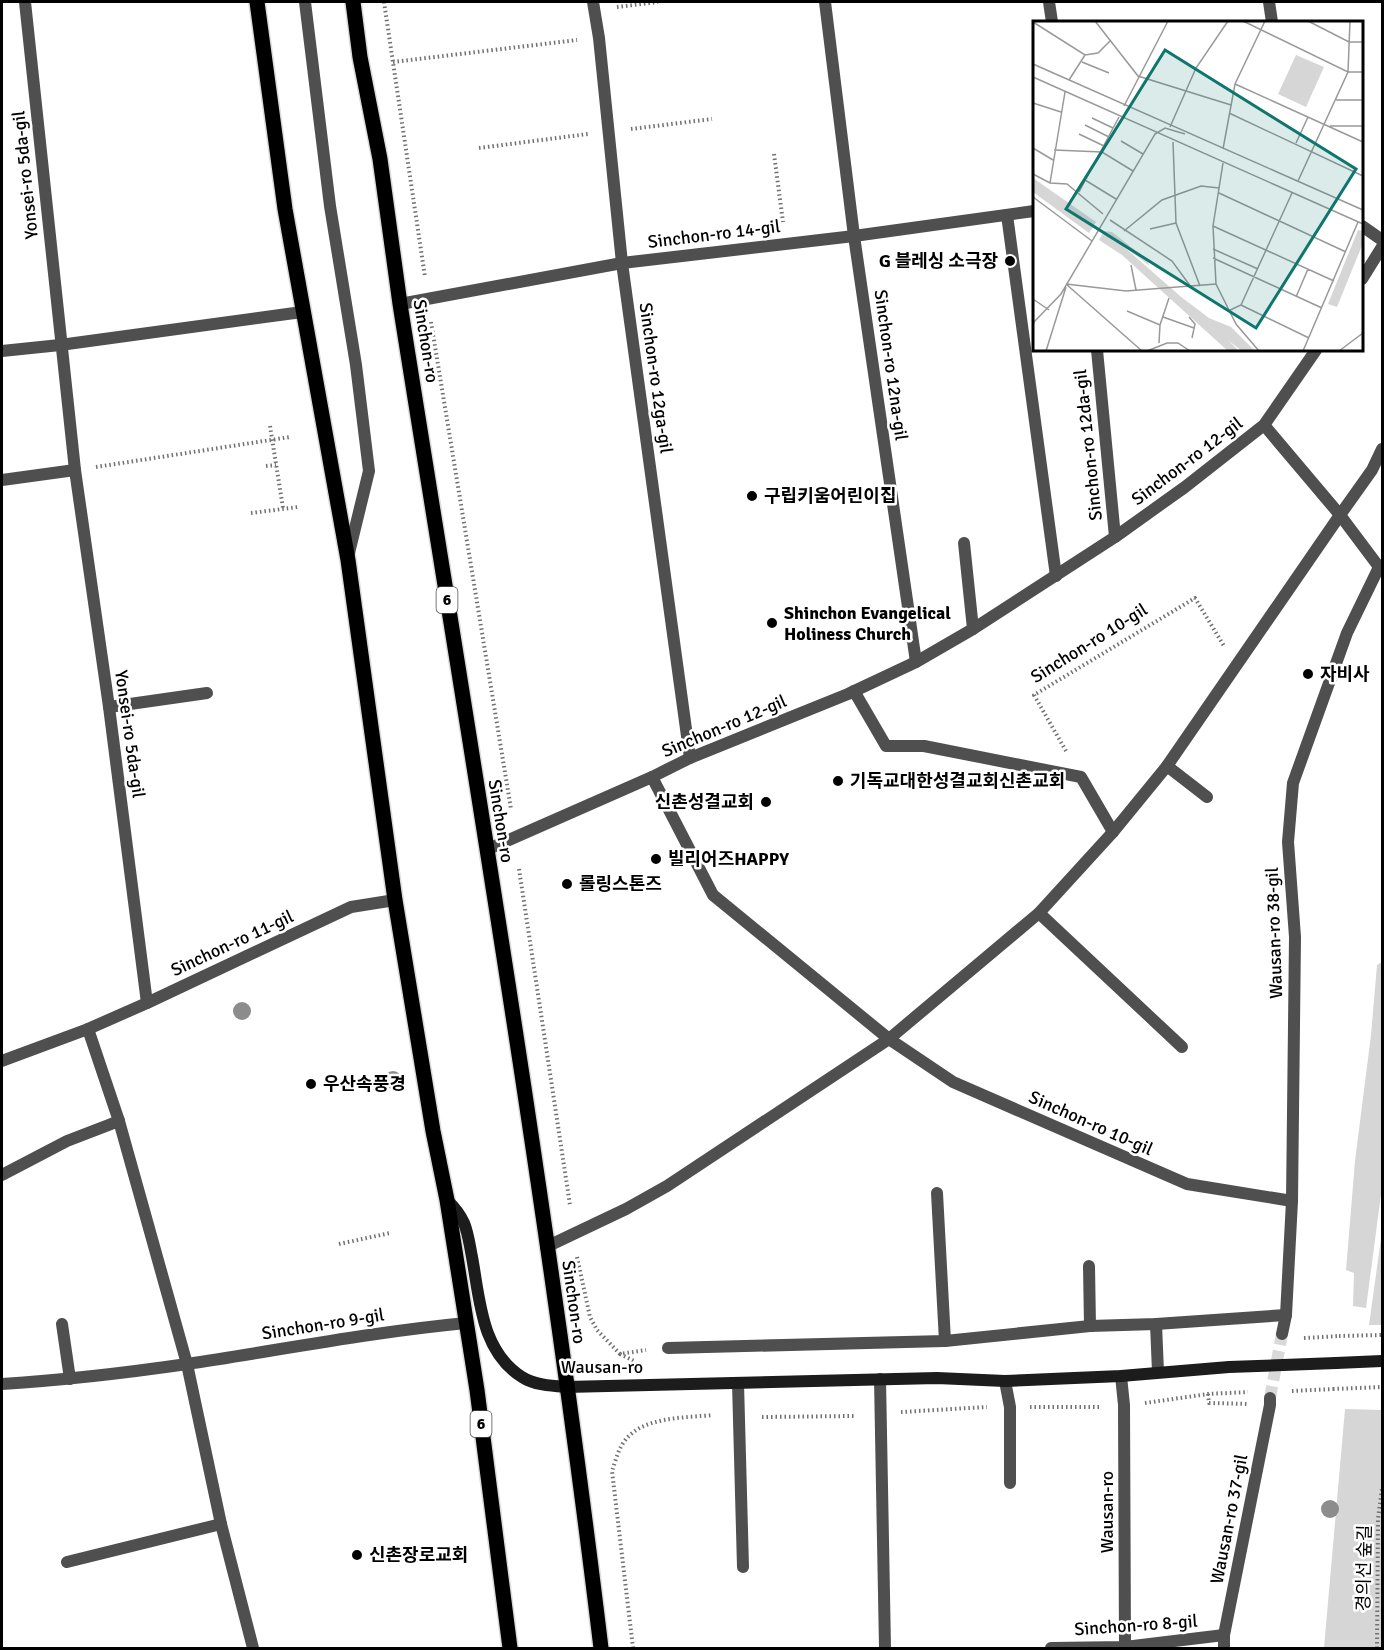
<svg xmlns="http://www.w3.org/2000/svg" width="1384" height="1650" viewBox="0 0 1384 1650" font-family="Signika,'Noto Sans KR',sans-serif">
  <rect width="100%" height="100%" fill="#fff"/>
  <!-- green -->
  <g fill="#d6d6d6">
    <polygon points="1382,962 1382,1187 1366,1308 1353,1306 1354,1273 1346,1270 1355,1161 1371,1035 1377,965"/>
    <polygon points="1382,1231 1382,1325 1369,1325"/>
    <polygon points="1345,1409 1382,1410 1382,1648 1324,1648"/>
  </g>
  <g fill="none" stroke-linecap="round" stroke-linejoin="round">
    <!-- street-tunnel -->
    <polyline stroke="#d9d9d9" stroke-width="12" stroke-dasharray="12 6" stroke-linecap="butt" points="1270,1398 1282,1334"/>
    <defs>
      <g id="primary">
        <polyline points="257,2 285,209 348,560 395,900 433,1131 447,1200 477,1390 510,1648"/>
        <path d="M353 2 360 57 380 159 400 304C471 752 547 1199 601 1648"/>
      </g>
    </defs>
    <!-- primary casing -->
    <use href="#primary" stroke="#dbdbdb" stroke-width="18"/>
    <!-- path -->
    <g stroke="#717171" stroke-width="4" stroke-dasharray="1.5 3" stroke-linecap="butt">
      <polyline points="384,2 425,277"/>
      <polyline points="617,7 658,2"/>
      <polyline points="393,62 577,40"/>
      <polyline points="631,129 712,119"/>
      <polyline points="479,148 588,134"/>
      <polyline points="774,154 783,222"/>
      <polyline points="431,322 511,809"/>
      <polyline points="270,426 283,508"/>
      <polyline points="266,466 276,465"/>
      <polyline points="96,467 290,437"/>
      <polyline points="251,513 298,507"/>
      <polyline points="1066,751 1034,695 1195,598 1224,646"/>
      <polyline points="519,869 570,1205"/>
      <polyline points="339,1244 390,1233"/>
      <polyline points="577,1257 590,1317 597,1330 620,1354 646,1350"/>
      <polyline points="1304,1338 1339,1336"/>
      <polyline points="620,1354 634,1361"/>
      <polyline points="1292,1391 1333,1389"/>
      <polyline points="1208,1394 1209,1403 1249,1404"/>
      <polyline points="1145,1403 1208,1394 1248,1392"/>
      <polyline points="1030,1407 1101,1407"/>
      <polyline points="901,1412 987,1407"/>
      <polyline points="762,1417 854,1416"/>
      <path d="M633 1648 612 1471C615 1463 617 1453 622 1445 638 1416 685 1418 713 1415"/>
      <polyline points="1377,1648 1378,1519 1382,1488"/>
    </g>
    <!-- lane -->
    <g stroke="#4f4f4f" stroke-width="12">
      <polyline points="305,2 330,206 356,365 369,471 348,557"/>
      <polyline points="1340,515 1372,470 1382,449"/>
      <polyline points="964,543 973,629"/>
      <polyline points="854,691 886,746 924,746 1081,777 1113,832"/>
      <polyline points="109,707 207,693"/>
      <polyline points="1167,766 1207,797"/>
      <polyline points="2,1175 67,1141 119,1121"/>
      <polyline points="937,1193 945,1341"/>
      <polyline points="1089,1266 1090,1326"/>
      <polyline points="62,1324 70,1379"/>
      <polyline points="1156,1324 1158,1372"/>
      <polyline points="668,1348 945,1341 1090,1326 1156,1324 1286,1315"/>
      <polyline points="67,1562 221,1524"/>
    </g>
    <!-- street -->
    <g stroke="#4f4f4f" stroke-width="12">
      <polyline points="25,2 75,470 109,707 147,1003"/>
      <polyline points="593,2 599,38 622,263 690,758"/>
      <polyline points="825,2 854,236 916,662"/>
      <polyline points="1049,2 1052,22"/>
      <polyline points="1269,2 1272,22"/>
      <polyline points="1007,215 1056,576"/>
      <polyline points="1362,226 1382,240"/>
      <polyline points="1362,279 1382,247"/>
      <polyline points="400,304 622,263 854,236 1034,211"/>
      <polyline points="1097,350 1115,537"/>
      <polyline points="2,351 60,345 302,312"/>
      <polyline points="1264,425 1340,515 1382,571"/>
      <polyline points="2,480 75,470"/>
      <polyline points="652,777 713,895 889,1039 953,1082 1187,1184 1292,1201"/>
      <polyline points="486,850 652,777 690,758 848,694 916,662 973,629 1115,537 1185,487 1264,425 1316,350"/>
      <polyline points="1039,913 1182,1047"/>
      <polyline points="88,1029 119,1121 187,1364 221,1524 253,1648"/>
      <polyline points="2,1061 88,1029 147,1003 351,907 395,900"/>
      <polyline points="546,1247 626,1209 667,1186 889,1039 1039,913 1113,832 1167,766 1340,515"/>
      <polyline points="1282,1334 1286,1315 1292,1201 1295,937 1288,842 1293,783 1347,633 1379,567"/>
      <polyline points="1121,1376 1124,1405 1125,1647"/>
      <polyline points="880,1379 885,1648"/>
      <polyline points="1005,1381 1010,1407 1010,1483"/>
      <polyline points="738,1383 743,1567"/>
      <path d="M2 1384C64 1380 125 1373 187 1364 280 1350 372 1332 466 1323"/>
      <polyline points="1051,1648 1125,1647 1224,1635"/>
      <polyline points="1224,1648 1224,1635 1270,1405 1270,1398"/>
    </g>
    <!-- secondary -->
    <path stroke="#1c1c1c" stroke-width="12" d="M447 1200C467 1219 467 1231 472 1257 480 1300 481 1351 522 1377 534 1385 552 1386 566 1387L937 1378 1005 1381 1121 1376 1229 1367 1336 1363"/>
    <!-- primary -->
    <use href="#primary" stroke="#000" stroke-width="15"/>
    <!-- path-bridge -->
    <g stroke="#717171" stroke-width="4" stroke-dasharray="1.5 3" stroke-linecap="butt">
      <polyline points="1339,1336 1382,1335"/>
      <polyline points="1333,1389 1382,1387"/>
    </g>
    <!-- secondary-bridge -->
    <polyline stroke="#1c1c1c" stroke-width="12" points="1336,1363 1382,1361"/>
  </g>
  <!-- trees -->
  <g fill="#8c8c8c">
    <circle cx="242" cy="1011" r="9"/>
    <circle cx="393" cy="1080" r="9"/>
    <circle cx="1330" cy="1509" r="9"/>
  </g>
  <!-- markers -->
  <g fill="#000" stroke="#fff" stroke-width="2">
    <circle cx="1010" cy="261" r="6"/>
    <circle cx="752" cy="496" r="6"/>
    <circle cx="772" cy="623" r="6"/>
    <circle cx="1308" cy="674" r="6"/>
    <circle cx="838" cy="781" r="6"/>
    <circle cx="766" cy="802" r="6"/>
    <circle cx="656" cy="859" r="6"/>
    <circle cx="567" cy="884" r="6"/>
    <circle cx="311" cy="1084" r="6"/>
    <circle cx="357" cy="1555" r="6"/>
  </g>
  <g text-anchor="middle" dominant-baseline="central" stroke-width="5" stroke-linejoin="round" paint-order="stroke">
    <!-- shield labels -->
    <g fill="#fff" stroke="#4c4c4c" stroke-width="1.5">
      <rect x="436.5" y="587" width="21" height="26" rx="4.5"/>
      <rect x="470.5" y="1411" width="21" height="26" rx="4.5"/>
    </g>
    <g font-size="16" font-weight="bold" fill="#000">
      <text x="447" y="600">6</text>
      <text x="481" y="1424">6</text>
    </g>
    <!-- street labels -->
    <g font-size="18" fill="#000" stroke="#fff">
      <text transform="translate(25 175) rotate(-96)">Yonsei-ro 5da-gil</text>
      <text transform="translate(714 234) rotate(-7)">Sinchon-ro 14-gil</text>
      <text transform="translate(426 341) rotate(81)">Sinchon-ro</text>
      <text transform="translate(891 365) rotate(82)">Sinchon-ro 12na-gil</text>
      <text transform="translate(656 378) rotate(82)">Sinchon-ro 12ga-gil</text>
      <text transform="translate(1088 445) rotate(-96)">Sinchon-ro 12da-gil</text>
      <text transform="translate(1187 461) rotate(-37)">Sinchon-ro 12-gil</text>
      <text transform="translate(1089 643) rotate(-32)">Sinchon-ro 10-gil</text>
      <text transform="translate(724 726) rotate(-23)">Sinchon-ro 12-gil</text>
      <text transform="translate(130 734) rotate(82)">Yonsei-ro 5da-gil</text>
      <text transform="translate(501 821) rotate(81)">Sinchon-ro</text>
      <text transform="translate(1274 933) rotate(-92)">Wausan-ro 38-gil</text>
      <text transform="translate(232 943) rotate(-25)">Sinchon-ro 11-gil</text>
      <text transform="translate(1091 1123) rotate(24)">Sinchon-ro 10-gil</text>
      <text transform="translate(574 1302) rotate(82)">Sinchon-ro</text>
      <text transform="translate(323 1324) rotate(-9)">Sinchon-ro 9-gil</text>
      <text x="602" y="1367">Wausan-ro</text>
      <text transform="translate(1107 1512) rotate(-90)">Wausan-ro</text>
      <text transform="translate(1229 1519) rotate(-79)">Wausan-ro 37-gil</text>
      <text transform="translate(1364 1568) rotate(-89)">경의선 숲길</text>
      <text transform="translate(1136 1625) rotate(-4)">Sinchon-ro 8-gil</text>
    </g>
    <!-- poi labels -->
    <g font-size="18" font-weight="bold" fill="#000" stroke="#fff" text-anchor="start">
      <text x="998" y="261" text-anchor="end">G 블레싱 소극장</text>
      <text x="764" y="496">구립키움어린이집</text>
      <text x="784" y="613">Shinchon Evangelical<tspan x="784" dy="21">Holiness Church</tspan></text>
      <text x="1320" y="674">자비사</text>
      <text x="850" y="781">기독교대한성결교회신촌교회</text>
      <text x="754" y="802" text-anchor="end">신촌성결교회</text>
      <text x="668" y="859">빌리어즈HAPPY</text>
      <text x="579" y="884">롤링스톤즈</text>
      <text x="323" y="1084">우산속풍경</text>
      <text x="369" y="1555">신촌장로교회</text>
    </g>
  </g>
  <!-- overview -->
  <g transform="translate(1033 21)">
    <rect width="330" height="330" fill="#fff"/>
    <path d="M263 34 291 46 273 86 245 73ZM0 157 63 201 56 212 0 171ZM325 209 330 210V222L304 286 295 283ZM71 210 79 211 112 237 117 245 90 225 147 275 176 297 198 306 222 330H209L196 320 206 330H195L89 234 66 219Z" fill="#d6d6d6"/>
    <path fill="none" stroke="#999" stroke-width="1.5" d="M62 0 105 55 198 84M210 0 315 51H330M275 0 316 21H330M0 1 52 34 65 32 77 20M49 41 76 52M0 43 330 189M0 56 330 203M36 59 52 34M202 63 330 121M303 79H330M0 82 28 91M91 85 135 0M196 92 330 155M59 97 80 107M52 104 76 116M297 105H330M137 106 163 47 195 0M46 113 71 125M88 120 110 133M140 121 143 202 167 265M263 122 275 96M0 127 20 139M190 128 202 63 232 0M21 129 69 131 100 150M190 142 180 205 183 263 203 303 226 330M0 153 17 162 34 163 70 193M52 159 83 178M265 160 315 51 317 0M17 162 32 71M46 171 86 96M186 172 313 231M0 176 59 220M77 199 139 240 158 266M180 205 301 260M117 208 143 202M91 210 129 179 168 165 186 167M180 228 225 248M180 237 289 287M98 244 103 269M33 263 93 270 183 263M33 263 109 330M263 276 275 248M0 278 16 289M208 284 276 317M94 290 127 304M195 290 208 284 259 172M130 296 161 307M156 296 162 303 159 317M0 302 28 273 122 113 132 107 152 113M126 322 127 304 136 277M13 330 33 266M114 330 134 322H145L157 330M270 330 325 201M306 330 330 312"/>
    <path fill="#0f766e" fill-opacity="0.15" stroke="#0f766e" stroke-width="3" d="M132 29 323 148 223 307 33 188Z"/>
    <rect width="330" height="330" fill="none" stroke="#000" stroke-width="3"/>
  </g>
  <!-- border -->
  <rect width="1384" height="1650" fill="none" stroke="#000000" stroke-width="6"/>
</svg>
